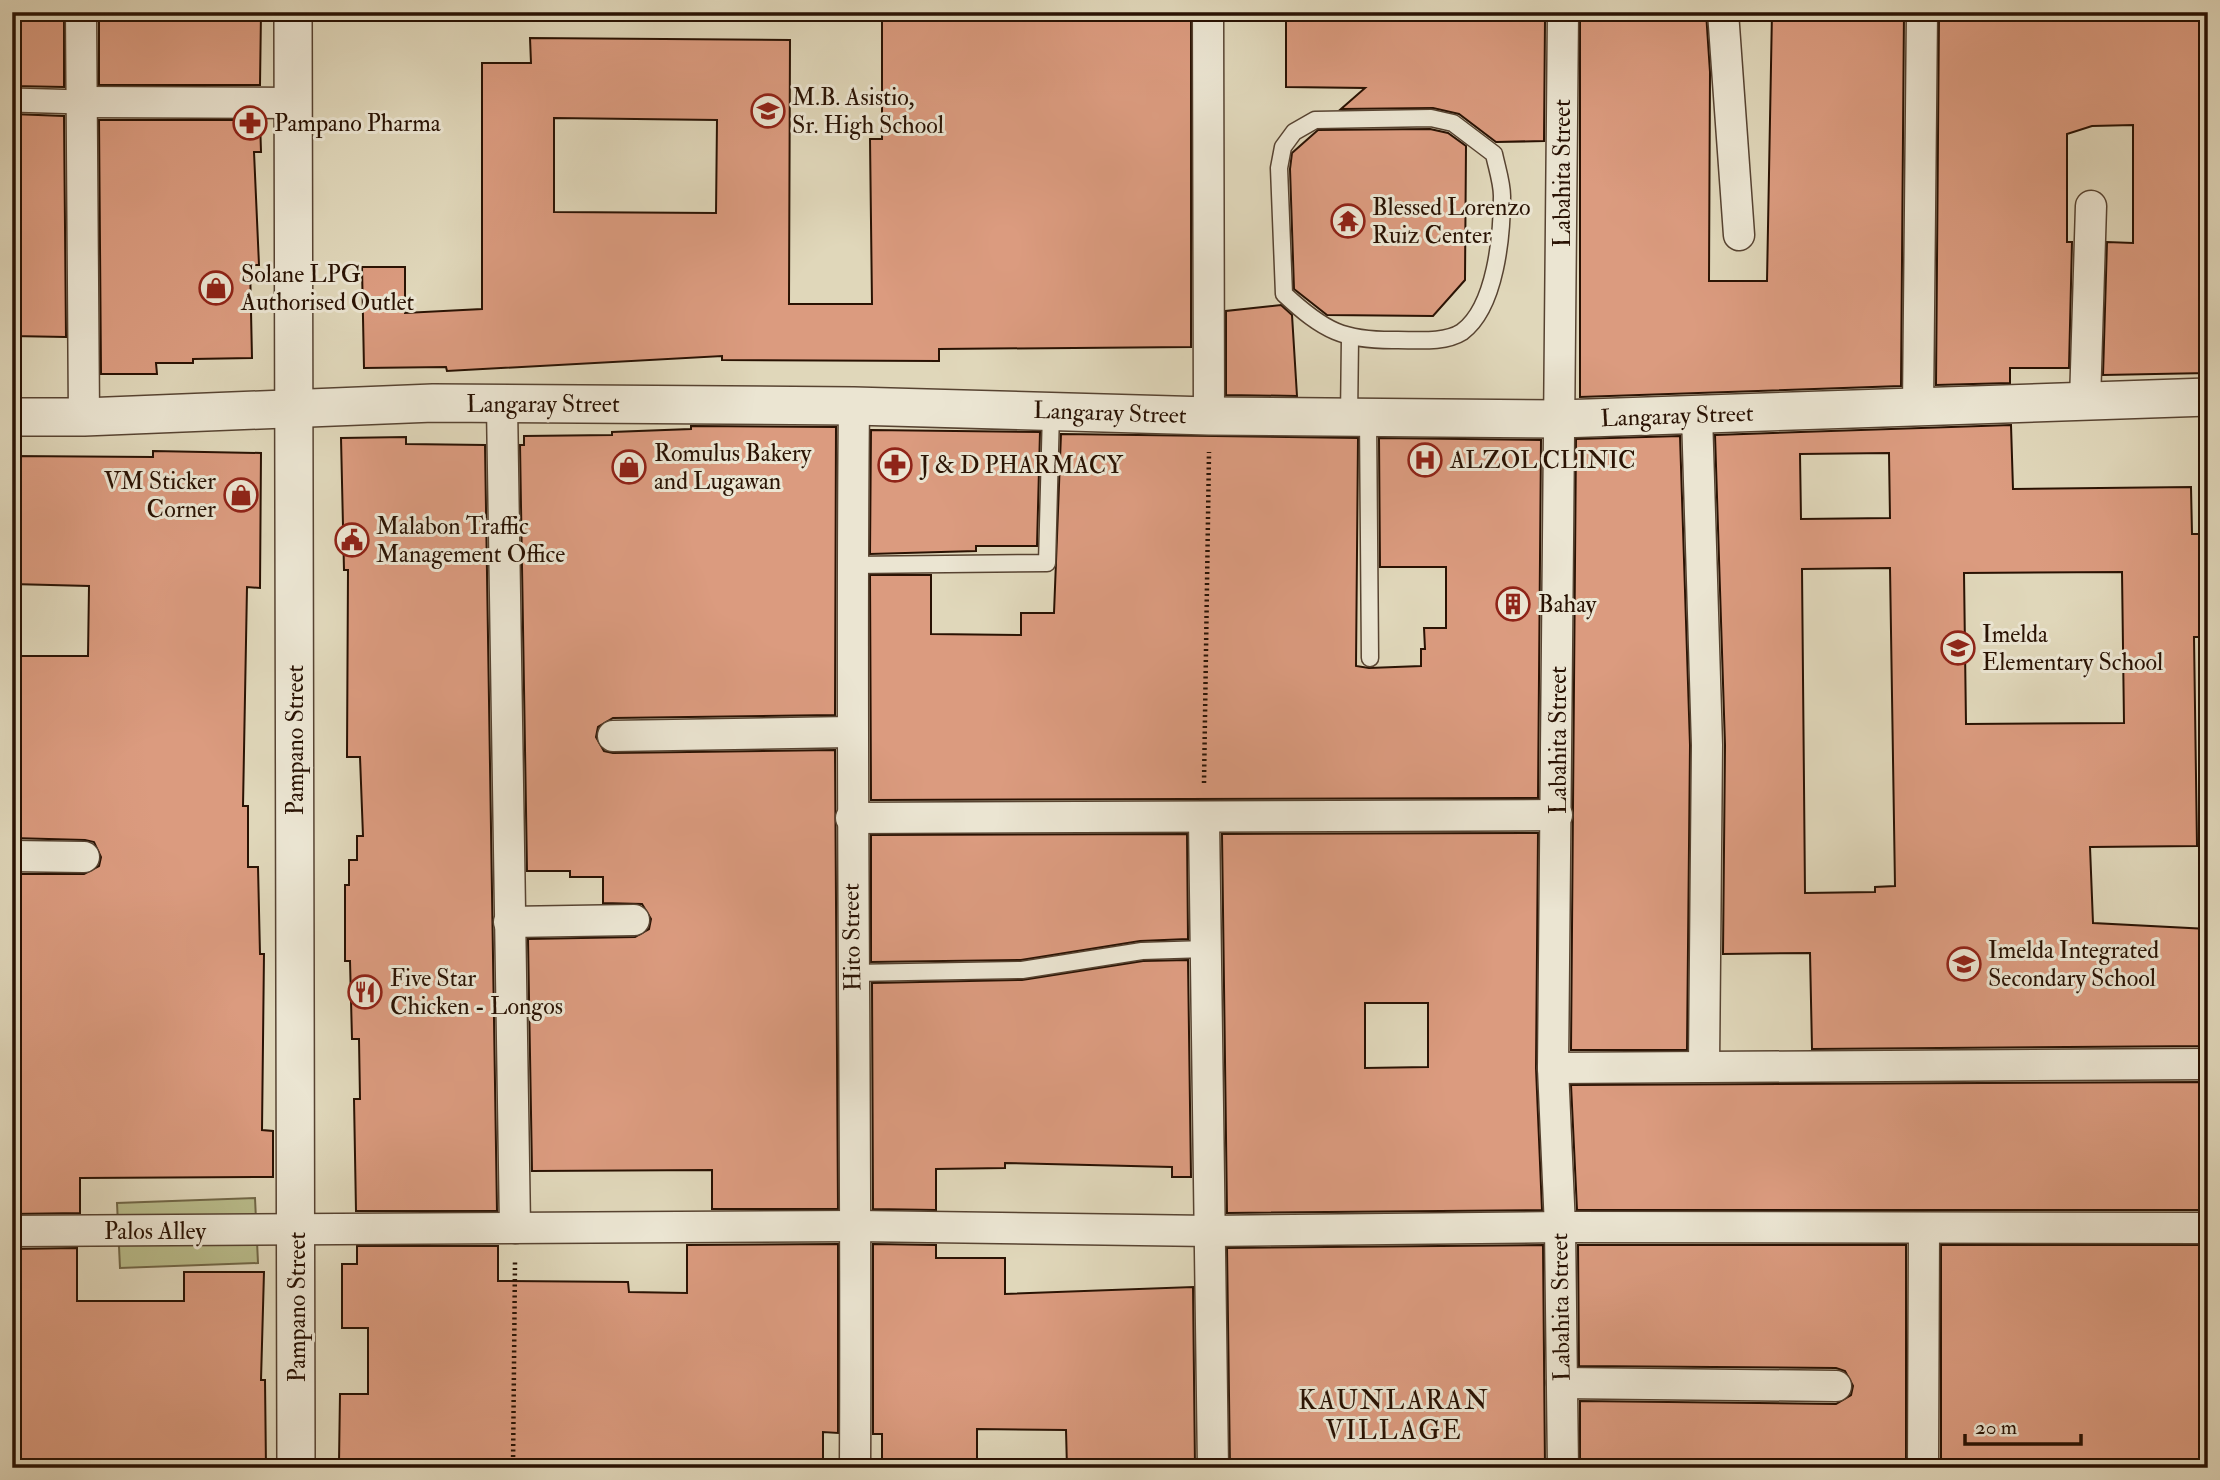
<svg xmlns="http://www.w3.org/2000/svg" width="2220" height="1480" viewBox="0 0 2220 1480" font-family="'IM FELL Double Pica',serif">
  <rect width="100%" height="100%" fill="#e0d7ba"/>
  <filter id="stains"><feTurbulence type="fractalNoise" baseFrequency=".00286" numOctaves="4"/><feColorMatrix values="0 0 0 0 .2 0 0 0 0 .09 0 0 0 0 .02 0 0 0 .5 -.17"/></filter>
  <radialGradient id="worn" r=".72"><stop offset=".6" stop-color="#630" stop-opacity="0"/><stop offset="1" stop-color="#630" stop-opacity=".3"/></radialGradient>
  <!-- green -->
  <polygon fill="#b9bc8b" stroke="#716747" stroke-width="2" points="255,1198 258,1263 120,1268 117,1203"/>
  <!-- building -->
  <g fill="#db9b7f" stroke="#291203" stroke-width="2" fill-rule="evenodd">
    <polygon points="18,12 64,13 64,87 12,86 12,17 18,17"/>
    <polygon points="133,12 261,12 260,85 99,85 99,20 133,19"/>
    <path d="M882 12H1191V347L939 349V361L722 360V356L447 371 446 367 364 368 362 267H405V313L482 309V63H531L530 38 790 40 789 304H872L870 139H882ZM554 118 717 120 716 213 554 212Z"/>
    <polygon points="1286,12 1478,12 1478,19 1545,20 1544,141 1496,142 1459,114 1433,108 1341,109 1365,88 1286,87"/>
    <polygon points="1585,12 1706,12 1710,72 1709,281 1767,281 1772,12 1904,12 1901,386 1580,397 1580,20 1585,20"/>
    <polygon points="1939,12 2208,12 2208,373 2103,375 2107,242 2133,243 2133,125 2092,126 2067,134 2067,242 2072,242 2069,368 2010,368 2010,383 1936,385"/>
    <polygon points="12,114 64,116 66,337 12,336"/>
    <polygon points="99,120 260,120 261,152 254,152 259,265 250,265 252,358 193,359 193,363 156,363 157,374 101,374"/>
    <polygon points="1430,129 1448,133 1466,146 1465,280 1433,316 1327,315 1294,289 1290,169 1292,153 1318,130"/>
    <polygon points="1281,305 1292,315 1297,396 1226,395 1226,311"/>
    <path d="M2011 425 2013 489 2191 487 2192 534H2208V637H2194L2197 846 2090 847 2093 923 2208 929V1046L1812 1049 1810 953 1723 954 1725 745 1715 435ZM1889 453 1890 518 1801 519 1800 454ZM1890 568 1895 886 1875 887V892L1805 893 1802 569ZM2122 572 2124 723 1966 724 1964 573Z"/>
    <polygon points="691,426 836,427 835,715 613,718 598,727 596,737 604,751 613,753 835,750 838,1209 712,1209 712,1170 532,1171 528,939 635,937 649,929 651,919 642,904 603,903 603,877 570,877 570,871 527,871 520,445 524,445 524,436 612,435 612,432 691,429"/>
    <polygon points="871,430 1040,432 1037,546 976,546 976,551 870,554"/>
    <polygon points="1061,434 1358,438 1356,666 1369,668 1421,666 1421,649 1425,649 1424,628 1446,628 1446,567 1380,567 1379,438 1541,440 1538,798 871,800 870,575 931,575 931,634 1021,635 1021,613 1054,613"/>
    <polygon points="1680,436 1690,745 1687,1050 1571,1050 1576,439"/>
    <polygon points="406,437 406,444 485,445 497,1211 356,1211 354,1099 360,1099 359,1039 352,1039 350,961 345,961 345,885 349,885 349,860 357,860 357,836 363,836 360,757 347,757 348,570 344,570 341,438"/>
    <polygon points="153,451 261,453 260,588 247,587 243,806 248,806 248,867 258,867 260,954 264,954 262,1130 273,1131 273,1177 80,1178 80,1213 12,1214 12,874 84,874 99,866 101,857 94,842 85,840 12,838 12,656 88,656 89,586 12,584 12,456 153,457"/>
    <path d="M1538 833 1536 1068 1542 1210 1227 1213 1222 834ZM1365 1003H1428V1067L1365 1068Z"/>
    <polygon points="1187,834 1188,939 1140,941 1021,960 871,962 871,835"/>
    <polygon points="1188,960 1191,1177 1172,1177 1172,1167 1005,1163 1005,1168 936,1169 936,1210 873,1209 872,983 1022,980 1143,961"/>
    <polygon points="2208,1082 2208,1210 1577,1210 1571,1085"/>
    <polygon points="838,1244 838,1433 823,1432 823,1468 343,1468 343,1463 339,1463 340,1394 368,1394 368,1328 342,1328 342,1264 357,1264 357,1246 498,1246 498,1281 628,1282 629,1292 687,1293 687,1245"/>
    <polygon points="873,1244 936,1245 936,1258 1005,1258 1005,1294 1193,1287 1195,1468 1067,1468 1066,1430 977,1429 977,1466 882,1466 882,1434 873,1434"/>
    <polygon points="1543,1245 1545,1468 1230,1468 1227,1248"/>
    <polygon points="1578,1245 1906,1245 1906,1460 1872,1460 1872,1468 1650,1468 1580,1464 1580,1401 1836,1404 1851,1395 1853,1386 1845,1371 1836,1368 1579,1366"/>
    <polygon points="1941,1245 2208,1245 2208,1468 2126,1468 2126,1463 2066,1463 2066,1468 1941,1468"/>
    <polygon points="77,1248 77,1301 184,1301 184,1272 264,1272 261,1380 265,1380 266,1468 12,1468 16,1307 12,1307 12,1249"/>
  </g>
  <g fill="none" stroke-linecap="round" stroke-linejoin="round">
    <defs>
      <g id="service">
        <path d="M1431 118 1453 123 1494 154C1497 168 1502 183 1502 196 1502 235 1496 307 1462 332 1445 343 1417 340 1398 340 1343 341 1324 331 1284 294L1279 168 1283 147 1294 132 1315 120Z"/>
        <polyline points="1368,417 1370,658"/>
        <polyline points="1349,418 1350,338"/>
        <polyline points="852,565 1047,563 1051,412"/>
        <polyline points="853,973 1022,970 1142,951 1206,949"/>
      </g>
      <polyline id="pedestrian" points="12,100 82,102"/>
      <g id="minor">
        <polyline points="81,12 84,417"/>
        <polyline points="1208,12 1209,416"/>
        <polyline points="1563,12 1553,1068 1560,1227 1563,1468"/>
        <polyline points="1723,12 1739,235"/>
        <polyline points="82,102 293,103"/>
        <polyline points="2085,402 2091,206"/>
        <polyline points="502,405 515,1228"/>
        <path d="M854 406C850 760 857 1114 855 1468"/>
        <polyline points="1918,408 1922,12"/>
        <polyline points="1697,415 1707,745 1704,1065"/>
        <polyline points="613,736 851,732"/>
        <polyline points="851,818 1557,815"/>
        <polyline points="1204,819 1213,1468"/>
        <polyline points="12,856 84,857"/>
        <polyline points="509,922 634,920"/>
        <polyline points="1553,1068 2208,1064"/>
        <polyline points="12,1231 857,1226 1210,1231 1560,1227 2208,1228"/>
        <polyline points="1562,1383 1836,1386"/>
        <polyline points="1923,1468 1924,1228"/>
      </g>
      <g id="tertiary">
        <polyline points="293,12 296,1468"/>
        <polyline points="12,417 84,417 433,403 854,406 1209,416 1560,419 2208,397"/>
      </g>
    </defs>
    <!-- service casing -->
    <use href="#service" stroke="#574331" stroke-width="19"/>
    <!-- pedestrian casing -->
    <use href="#pedestrian" stroke="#574331" stroke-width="26"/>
    <!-- minor casing -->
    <use href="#minor" stroke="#574331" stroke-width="33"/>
    <!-- tertiary casing -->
    <use href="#tertiary" stroke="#574331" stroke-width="40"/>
    <!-- path -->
    <g stroke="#291203" stroke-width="4.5" stroke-dasharray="2 3.5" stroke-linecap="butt">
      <polyline points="1204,783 1209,452"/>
      <polyline points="513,1468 515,1262"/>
    </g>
    <!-- service -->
    <use href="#service" stroke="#ebe5d2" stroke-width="16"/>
    <!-- pedestrian -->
    <use href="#pedestrian" stroke="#ebe5d2" stroke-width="23"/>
    <!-- minor -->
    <use href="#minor" stroke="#ebe5d2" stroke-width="30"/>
    <!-- tertiary -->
    <use href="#tertiary" stroke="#ebe5d2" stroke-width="37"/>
  </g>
  <!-- icons -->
  <defs>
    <symbol id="school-ring" viewBox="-11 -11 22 22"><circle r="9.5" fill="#ebe5d2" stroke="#8f2418" stroke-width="1.5"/><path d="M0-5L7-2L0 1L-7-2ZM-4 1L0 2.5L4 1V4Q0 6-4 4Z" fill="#8f2418"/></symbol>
    <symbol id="pharmacy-ring" viewBox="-11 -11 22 22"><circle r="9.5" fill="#ebe5d2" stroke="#8f2418" stroke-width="1.5"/><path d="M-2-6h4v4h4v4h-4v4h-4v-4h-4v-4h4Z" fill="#8f2418"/></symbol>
    <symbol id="temple-ring" viewBox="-11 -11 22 22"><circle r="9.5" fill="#ebe5d2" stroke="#8f2418" stroke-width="1.5"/><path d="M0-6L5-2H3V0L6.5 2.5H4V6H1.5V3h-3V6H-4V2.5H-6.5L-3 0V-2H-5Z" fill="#8f2418"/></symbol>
    <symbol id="shop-ring" viewBox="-11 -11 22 22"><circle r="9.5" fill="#ebe5d2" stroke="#8f2418" stroke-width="1.5"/><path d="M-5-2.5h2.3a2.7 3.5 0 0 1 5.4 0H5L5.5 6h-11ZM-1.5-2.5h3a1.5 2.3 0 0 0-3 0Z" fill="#8f2418"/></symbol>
    <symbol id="hospital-ring" viewBox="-11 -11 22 22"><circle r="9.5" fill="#ebe5d2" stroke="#8f2418" stroke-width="1.5"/><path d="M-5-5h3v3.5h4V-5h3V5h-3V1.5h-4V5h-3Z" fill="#8f2418"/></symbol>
    <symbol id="civic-ring" viewBox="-11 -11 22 22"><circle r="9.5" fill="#ebe5d2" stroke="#8f2418" stroke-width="1.5"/><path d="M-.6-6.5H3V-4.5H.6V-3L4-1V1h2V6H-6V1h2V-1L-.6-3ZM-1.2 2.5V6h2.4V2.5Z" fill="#8f2418"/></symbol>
    <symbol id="building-ring" viewBox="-11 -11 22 22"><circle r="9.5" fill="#ebe5d2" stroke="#8f2418" stroke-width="1.5"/><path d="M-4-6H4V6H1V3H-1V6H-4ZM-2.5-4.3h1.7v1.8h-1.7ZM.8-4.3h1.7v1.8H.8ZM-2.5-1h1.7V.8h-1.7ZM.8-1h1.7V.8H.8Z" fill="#8f2418"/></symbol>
    <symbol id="restaurant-ring" viewBox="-11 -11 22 22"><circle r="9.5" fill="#ebe5d2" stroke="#8f2418" stroke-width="1.5"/><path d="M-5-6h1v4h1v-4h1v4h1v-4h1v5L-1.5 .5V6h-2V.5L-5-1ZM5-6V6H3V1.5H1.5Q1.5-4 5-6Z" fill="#8f2418"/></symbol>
  </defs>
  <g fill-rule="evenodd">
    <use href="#school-ring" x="749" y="92" width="38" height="38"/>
    <use href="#pharmacy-ring" x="231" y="104" width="38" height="38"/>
    <use href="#temple-ring" x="1329" y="202" width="38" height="38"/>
    <use href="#shop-ring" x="197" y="269" width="38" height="38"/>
    <use href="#hospital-ring" x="1406" y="441" width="38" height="38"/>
    <use href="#pharmacy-ring" x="876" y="446" width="38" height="38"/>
    <use href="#shop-ring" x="610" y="448" width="38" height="38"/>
    <use href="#shop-ring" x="222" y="476" width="38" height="38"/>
    <use href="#civic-ring" x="333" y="521" width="38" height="38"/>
    <use href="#building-ring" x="1494" y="585" width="38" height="38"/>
    <use href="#school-ring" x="1939" y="629" width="38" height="38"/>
    <use href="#school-ring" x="1945" y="945" width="38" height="38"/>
    <use href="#restaurant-ring" x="346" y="973" width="38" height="38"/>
  </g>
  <g text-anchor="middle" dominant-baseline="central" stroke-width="6" stroke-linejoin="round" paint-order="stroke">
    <!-- poi labels -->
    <g font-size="24" fill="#291203" stroke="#ebe5d2" text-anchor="start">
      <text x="792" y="97">M.B. Asistio,<tspan x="792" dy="28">Sr. High School</tspan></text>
      <text x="274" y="123">Pampano Pharma</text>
      <text x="1372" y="207">Blessed Lorenzo<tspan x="1372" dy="28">Ruiz Center</tspan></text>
      <text x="241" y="274">Solane LPG<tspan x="241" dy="28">Authorised Outlet</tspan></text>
      <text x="654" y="453">Romulus Bakery<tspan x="654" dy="28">and Lugawan</tspan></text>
      <text x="1450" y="460">ALZOL CLINIC</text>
      <text x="920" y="465">J &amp; D PHARMACY</text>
      <text x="216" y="481" text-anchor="end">VM Sticker<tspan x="216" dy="28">Corner</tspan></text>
      <text x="376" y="526">Malabon Traffic<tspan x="376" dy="28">Management Office</tspan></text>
      <text x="1538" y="604">Bahay</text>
      <text x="1982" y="634">Imelda<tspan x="1982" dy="28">Elementary School</tspan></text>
      <text x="1988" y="950">Imelda Integrated<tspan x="1988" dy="28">Secondary School</tspan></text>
      <text x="390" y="978">Five Star<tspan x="390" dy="28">Chicken - Longos</tspan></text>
    </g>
    <!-- street labels -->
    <g font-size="24" fill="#291203" stroke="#ebe5d2">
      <text transform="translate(1562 173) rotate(-90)">Labahita Street</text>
      <text x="543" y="404">Langaray Street</text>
      <text transform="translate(1110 413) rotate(2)">Langaray Street</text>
      <text transform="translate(1677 416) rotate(-2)">Langaray Street</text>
      <text transform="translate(295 740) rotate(-90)">Pampano Street</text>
      <text transform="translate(1558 740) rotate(-90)">Labahita Street</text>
      <text transform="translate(852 937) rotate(-91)">Hito Street</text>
      <text x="155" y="1231">Palos Alley</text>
      <text transform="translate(297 1307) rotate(-90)">Pampano Street</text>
      <text transform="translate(1561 1307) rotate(-91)">Labahita Street</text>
    </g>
    <!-- neighbourhood labels -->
    <g font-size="26" letter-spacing="2" fill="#291203" stroke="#ebe5d2">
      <text x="1394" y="1401">KAUNLARAN<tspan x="1394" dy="30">VILLAGE</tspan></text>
    </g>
  </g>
  <!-- margin -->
  <rect width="2220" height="1480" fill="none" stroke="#e0d7ba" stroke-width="42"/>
  <rect x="14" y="14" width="2192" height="1452" fill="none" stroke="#291203" stroke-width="3.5"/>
  <rect x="21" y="21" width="2178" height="1438" fill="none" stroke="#291203" stroke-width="2"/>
  <!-- scale -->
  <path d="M1965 1434v10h116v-10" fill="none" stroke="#291203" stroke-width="3.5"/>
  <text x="1975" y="1434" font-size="21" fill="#291203" stroke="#ebe5d2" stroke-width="5" paint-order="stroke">20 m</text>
  <rect width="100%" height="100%" filter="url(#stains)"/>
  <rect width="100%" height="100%" fill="url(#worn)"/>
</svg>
